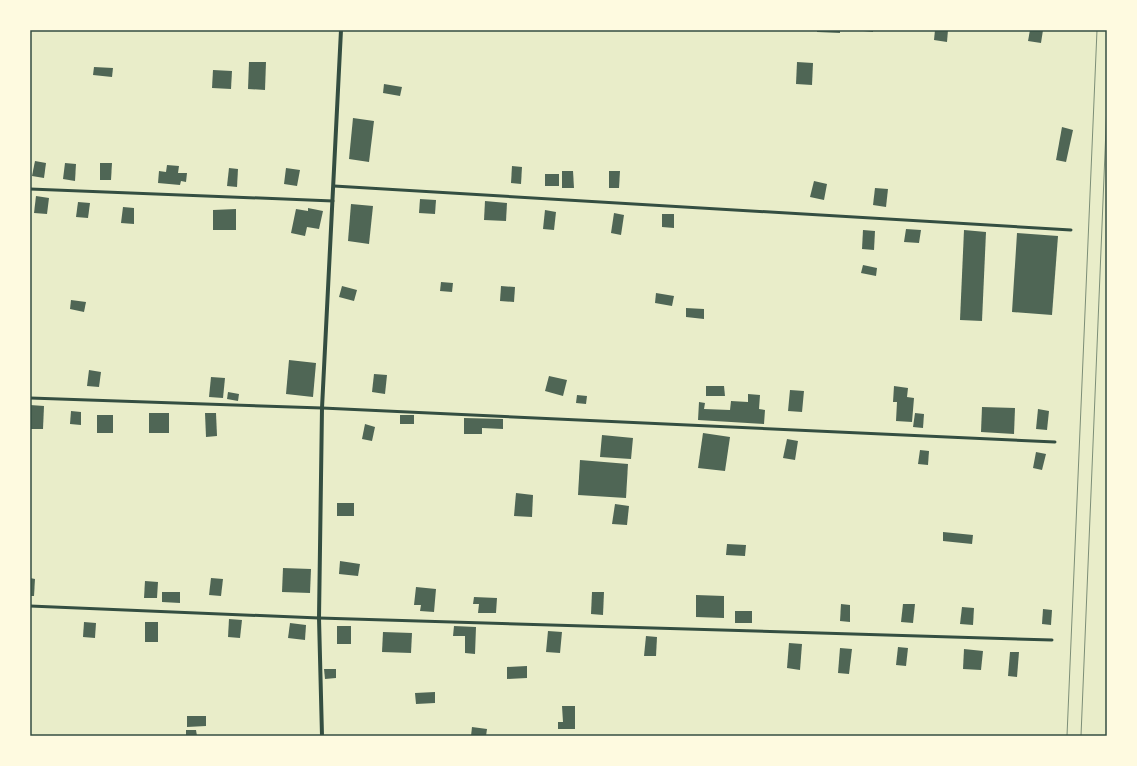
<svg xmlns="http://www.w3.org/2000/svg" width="1137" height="766" viewBox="0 0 1137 766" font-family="'Exo 2',sans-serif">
  <rect width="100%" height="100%" fill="#e9edc9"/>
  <!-- building -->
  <g fill="#4f6655">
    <polygon points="817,30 840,30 840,33 817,32"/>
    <polygon points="854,30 873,30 873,32"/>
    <polygon points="935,30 948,30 947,42 934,40"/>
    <polygon points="1030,30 1043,30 1041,43 1028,41"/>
    <polygon points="249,62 266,62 265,90 248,89"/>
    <polygon points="797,62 813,63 812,85 796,84"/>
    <polygon points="94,67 113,68 112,77 93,75"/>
    <polygon points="213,70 232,71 231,89 212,88"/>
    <polygon points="384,84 402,87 400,96 383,93"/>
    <polygon points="353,118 374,121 369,162 349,159"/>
    <polygon points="1062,127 1073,130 1066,162 1056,160"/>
    <polygon points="35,161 46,163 44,178 32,176"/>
    <polygon points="65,163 76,164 75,181 63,179"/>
    <polygon points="100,163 112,163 111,180 100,180"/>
    <polygon points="167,165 179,166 178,173 187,173 186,182 181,181 180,185 158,183 159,171 166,172"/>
    <polygon points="512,166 522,167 521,184 511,183"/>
    <polygon points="229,168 238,169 237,187 227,186"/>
    <polygon points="286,168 300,170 297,186 284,184"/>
    <polygon points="562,171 573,171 574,188 562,188"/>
    <polygon points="609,171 620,171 619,188 609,188"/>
    <rect x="545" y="174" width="14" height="12"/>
    <polygon points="814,181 827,184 824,200 810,197"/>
    <polygon points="875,188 888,189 886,207 873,205"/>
    <polygon points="36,196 49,198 47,214 34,213"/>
    <polygon points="420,199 436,200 435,214 419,213"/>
    <polygon points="485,201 507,203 506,221 484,220"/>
    <polygon points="78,202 90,203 88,218 76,217"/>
    <polygon points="351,204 373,206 369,244 348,241"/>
    <polygon points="123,207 134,208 134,224 121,223"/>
    <polygon points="308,208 323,211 319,229 307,227 305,236 291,233 296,209 308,211"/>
    <polygon points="236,209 236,230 213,230 213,210"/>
    <polygon points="545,210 556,212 554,230 543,229"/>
    <polygon points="614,213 624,215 621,235 611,233"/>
    <polygon points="662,214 674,214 674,228 662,227"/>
    <polygon points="906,229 921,230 919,243 904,242"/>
    <polygon points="863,230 875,231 874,250 862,249"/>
    <polygon points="964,230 986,232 982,321 960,320"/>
    <polygon points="1017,233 1058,236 1052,315 1012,312"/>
    <polygon points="863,265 877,268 876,276 861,273"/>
    <polygon points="441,282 453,283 452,292 440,291"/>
    <polygon points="342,286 357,290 354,301 339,297"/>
    <polygon points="501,286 515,287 514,302 500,301"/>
    <polygon points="656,293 674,296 672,306 655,303"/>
    <polygon points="71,300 86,302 84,312 70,309"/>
    <polygon points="686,308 704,309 704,319 686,317"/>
    <polygon points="289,360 316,363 313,397 286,394"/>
    <polygon points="89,370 101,372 99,387 87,386"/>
    <polygon points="374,374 387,375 385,394 372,392"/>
    <polygon points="549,376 567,380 563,396 545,391"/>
    <polygon points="211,377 225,378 223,398 209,397"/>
    <polygon points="706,386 724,386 725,396 706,396"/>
    <polygon points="894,386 908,388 907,397 914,398 912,422 896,421 897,402 893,402"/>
    <polygon points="790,390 804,391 802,412 788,411"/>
    <polygon points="228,392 239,394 238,401 227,399"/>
    <polygon points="748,394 760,395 759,409 765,410 764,424 698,420 699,402 705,403 704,409 730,410 731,401 748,402"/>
    <polygon points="577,395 587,396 586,404 576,403"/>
    <polygon points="30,405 44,406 43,429 30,429"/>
    <polygon points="982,407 1015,408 1014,434 981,432"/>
    <polygon points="1038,409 1049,411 1047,430 1036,429"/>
    <polygon points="71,411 81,412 81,425 70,424"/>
    <rect x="149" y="413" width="20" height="20"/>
    <polygon points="205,413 216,413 217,436 206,437"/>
    <polygon points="915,413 924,414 923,428 913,427"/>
    <rect x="97" y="415" width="16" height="18"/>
    <rect x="400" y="415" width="14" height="9"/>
    <polygon points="464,418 503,419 503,429 482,428 482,434 464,434"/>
    <polygon points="365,424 375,427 372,441 362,439"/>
    <polygon points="703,433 730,437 725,471 698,468"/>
    <polygon points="602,435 633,438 631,459 600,457"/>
    <polygon points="787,439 798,441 795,460 783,458"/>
    <polygon points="920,450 929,451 928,465 918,464"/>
    <polygon points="1036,452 1046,454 1042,470 1033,468"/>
    <polygon points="580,460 628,464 626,498 578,495"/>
    <polygon points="516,493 533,495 532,517 514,516"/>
    <rect x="337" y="503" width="17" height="13"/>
    <polygon points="615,504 629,506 627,525 612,524"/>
    <polygon points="943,532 973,535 972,544 943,541"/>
    <polygon points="727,544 746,545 745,556 726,555"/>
    <polygon points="340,561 360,564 358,576 339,574"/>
    <polygon points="283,568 311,569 310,593 282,592"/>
    <polygon points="30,578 35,579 34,596 30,596"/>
    <polygon points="211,578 223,579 221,596 209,595"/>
    <polygon points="145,581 158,582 157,598 144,598"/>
    <polygon points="416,587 436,589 434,612 420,611 421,605 414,605"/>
    <polygon points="162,592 180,592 180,603 162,602"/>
    <polygon points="592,592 604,592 603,615 591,614"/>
    <polygon points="696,595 724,596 724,618 696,617"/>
    <polygon points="474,597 497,598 496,613 478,613 479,604 473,604"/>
    <polygon points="841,604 850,605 850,622 840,621"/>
    <polygon points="903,604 915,604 913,623 901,622"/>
    <polygon points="962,607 974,608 973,625 960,624"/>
    <polygon points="1043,609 1052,610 1051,625 1042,624"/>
    <rect x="735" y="611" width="17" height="12"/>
    <polygon points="229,619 242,620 240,638 228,637"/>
    <polygon points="84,622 96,623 95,638 83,637"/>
    <rect x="145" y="622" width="13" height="20"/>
    <polygon points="290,623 306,625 305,640 288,638"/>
    <rect x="337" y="626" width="14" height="18"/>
    <polygon points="454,626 476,627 475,654 465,653 465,636 453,636"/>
    <polygon points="548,631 562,632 560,653 546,652"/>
    <polygon points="383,632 412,633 411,653 382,652"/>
    <polygon points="646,636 657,637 656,656 644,656"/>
    <polygon points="789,643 802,644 800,670 787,668"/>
    <polygon points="898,647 908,648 906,666 896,665"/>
    <polygon points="840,648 852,649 849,674 838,673"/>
    <polygon points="964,649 983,651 981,670 963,669"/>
    <polygon points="1010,652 1019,652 1017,677 1008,676"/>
    <polygon points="527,666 527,678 507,679 507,667"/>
    <polygon points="324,669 336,669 336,678 325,679"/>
    <polygon points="435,692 435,703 416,704 415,693"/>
    <polygon points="562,706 575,706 575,729 558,729 558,722 563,722"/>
    <polygon points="187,716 206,716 206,726 187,727"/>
    <polygon points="472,727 487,729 486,736 471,736"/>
    <polygon points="186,730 196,730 197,736 186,736"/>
  </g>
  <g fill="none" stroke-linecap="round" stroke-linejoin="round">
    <!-- service -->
    <g stroke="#344e41" stroke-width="3">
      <polyline points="334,186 1071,230"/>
      <polyline points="30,189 333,201"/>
      <polyline points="30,398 322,408 1055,442"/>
      <polyline points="30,606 319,618 1052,640"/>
    </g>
    <!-- minor -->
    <polyline stroke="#344e41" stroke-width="4" points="322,736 319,618 322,408 341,30"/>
    <!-- tram -->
    <g stroke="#7c8e77" stroke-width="1">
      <polyline points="1067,736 1097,30"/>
      <polyline points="1081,736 1107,104"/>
    </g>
  </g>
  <!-- border -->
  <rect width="1137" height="766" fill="none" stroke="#fefae0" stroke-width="62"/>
  <rect x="31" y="31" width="1075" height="704" fill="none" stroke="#344e41" stroke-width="1.5"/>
</svg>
